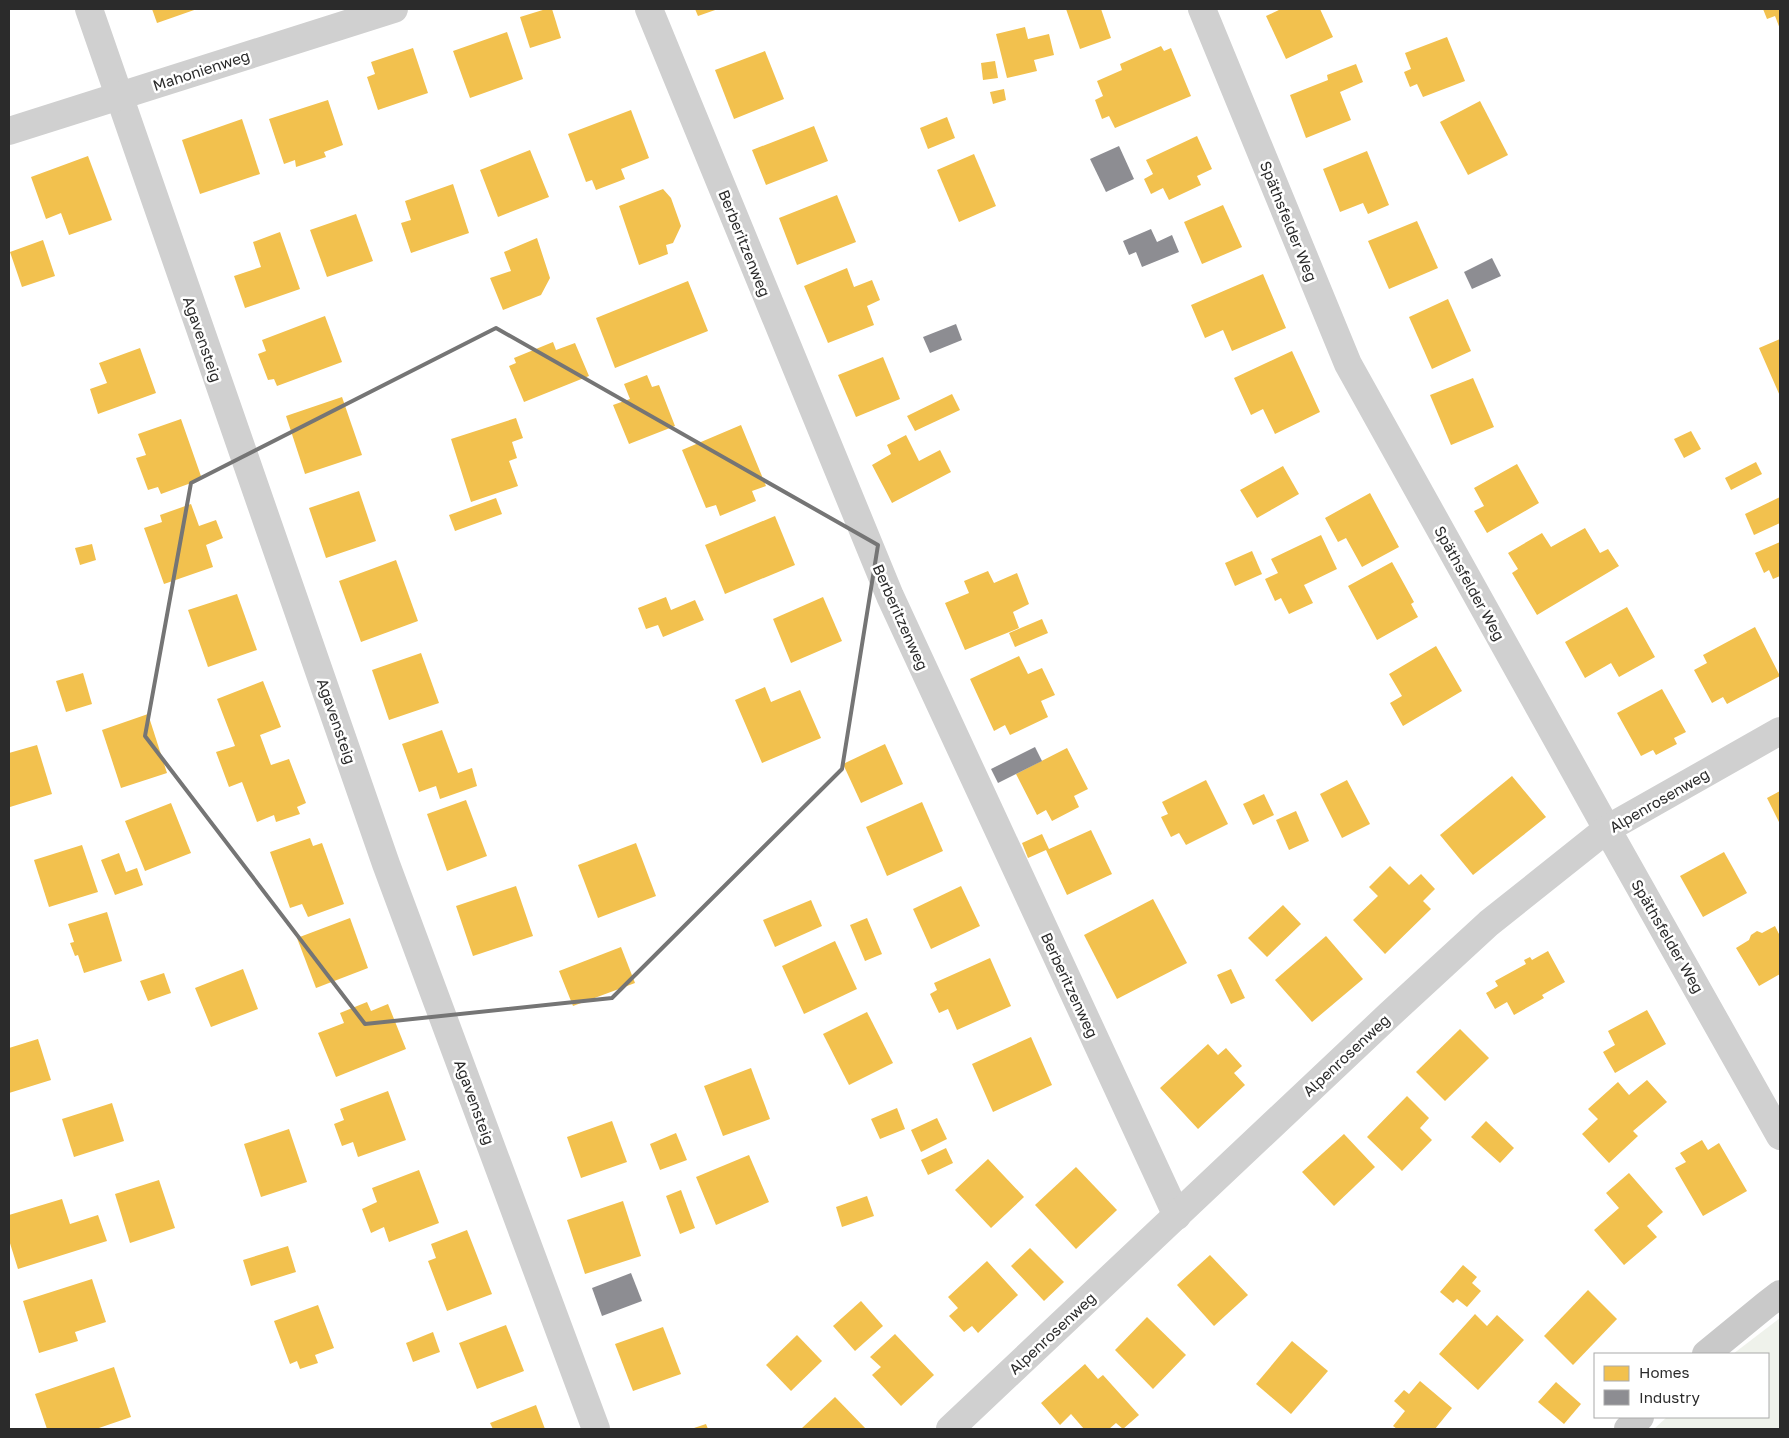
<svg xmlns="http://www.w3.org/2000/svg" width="1789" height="1438" viewBox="0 0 1789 1438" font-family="'Golos Text',sans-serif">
  <rect width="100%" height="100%" fill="#fff"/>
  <!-- green -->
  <polygon fill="#eff2eb" points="1780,1318 1780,1429 1654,1429 1667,1417 1768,1417 1768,1354 1733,1354"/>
  <!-- homes -->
  <g fill="#f2c14e">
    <polygon points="152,9 197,9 157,23"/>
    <polygon points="546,9 552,9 561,38 530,48 520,17"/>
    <polygon points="695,9 718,9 698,16"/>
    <polygon points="1066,9 1101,9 1111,38 1080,49"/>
    <polygon points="1281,9 1320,9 1333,37 1286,59 1266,16"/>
    <polygon points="1763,9 1780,9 1780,29 1775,16 1767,19"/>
    <polygon points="1025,27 1028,39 1049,34 1054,55 1034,60 1037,71 1007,78 996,34"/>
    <polygon points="507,32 523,79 470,98 453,51"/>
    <polygon points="1447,37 1465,81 1423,97 1417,84 1410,87 1404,72 1411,69 1405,53"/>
    <polygon points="1161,46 1164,51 1171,48 1191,96 1115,128 1109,116 1102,119 1095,100 1103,96 1097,81 1122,70 1120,64"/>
    <polygon points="413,48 428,93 378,110 367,77 375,74 371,62"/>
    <polygon points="765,51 784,99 734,119 715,70"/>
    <polygon points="995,61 998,78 983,80 981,63"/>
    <polygon points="1356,64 1363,82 1340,92 1351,120 1306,138 1290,95 1328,80 1327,75"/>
    <polygon points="1004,89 1006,100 993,104 990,92"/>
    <polygon points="328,100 343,145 324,152 326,157 296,167 295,160 284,164 269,119"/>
    <polygon points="1480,101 1508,155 1468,175 1440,122"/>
    <polygon points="631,110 649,158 621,169 625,179 596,190 592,180 586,182 568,134"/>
    <polygon points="947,117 955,138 928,149 920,128"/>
    <polygon points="242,119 260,174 200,194 182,140"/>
    <polygon points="814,126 828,161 766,185 752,150"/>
    <polygon points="1197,136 1212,169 1197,176 1201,185 1169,200 1163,188 1151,194 1144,179 1153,174 1146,160"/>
    <polygon points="530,150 549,197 498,217 480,170"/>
    <polygon points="1367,151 1389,205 1368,214 1363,203 1340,212 1323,169"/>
    <polygon points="974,154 996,206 959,222 937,170"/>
    <polygon points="88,156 112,220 69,235 61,213 46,219 31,177"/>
    <polygon points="453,184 469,233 411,253 401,223 411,220 405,201"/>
    <polygon points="663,189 671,198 681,226 673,243 666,245 668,254 639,265 619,206"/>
    <polygon points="837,195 856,242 797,265 779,218"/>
    <polygon points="1223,205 1242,247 1202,264 1184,222"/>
    <polygon points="356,214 373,261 327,277 310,230"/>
    <polygon points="1417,221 1438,268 1389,289 1368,241"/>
    <polygon points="280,232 300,289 245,308 234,276 261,267 253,242"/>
    <polygon points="537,238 550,278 541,295 503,310 490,278 511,271 504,252"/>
    <polygon points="43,240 55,276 22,287 10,252"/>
    <polygon points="847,268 854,287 872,280 880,300 867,306 874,325 828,343 804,286"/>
    <polygon points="1263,274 1286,328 1232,351 1223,330 1205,338 1191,305"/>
    <polygon points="688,281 708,331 615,368 596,318"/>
    <polygon points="1448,299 1471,351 1432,369 1409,317"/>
    <polygon points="325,316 342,362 277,386 274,379 268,380 258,354 266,351 262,340"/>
    <polygon points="1780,339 1780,396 1759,348"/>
    <polygon points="553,342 556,350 575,343 589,376 524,402 509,366 516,363 514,358"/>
    <polygon points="140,348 156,393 98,414 90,389 107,383 99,363"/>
    <polygon points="1292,351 1320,412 1275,434 1263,409 1251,415 1234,378"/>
    <polygon points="883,357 900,399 856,417 838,375"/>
    <polygon points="647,375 652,387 659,385 675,426 629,444 613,405 630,399 624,384"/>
    <polygon points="1473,378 1494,427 1451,445 1430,395"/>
    <polygon points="952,394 960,410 915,431 907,416"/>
    <polygon points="342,397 362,455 305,474 286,416"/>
    <polygon points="516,418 523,438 512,442 517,458 509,461 518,486 471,502 451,439"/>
    <polygon points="181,419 202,479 161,494 158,487 148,490 136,458 146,455 138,434"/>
    <polygon points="741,425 766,486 752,491 756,501 720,516 716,505 706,508 682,450"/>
    <polygon points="1691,431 1701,449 1684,458 1674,439"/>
    <polygon points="906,435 919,461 940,450 951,472 892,503 872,465 891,454 887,445"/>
    <polygon points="1756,462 1762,474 1731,490 1725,478"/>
    <polygon points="1517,464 1539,503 1487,533 1474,511 1484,506 1474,488"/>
    <polygon points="1283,466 1299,494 1257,518 1240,490"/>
    <polygon points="359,491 376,541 326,558 309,508"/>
    <polygon points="1370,493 1399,547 1362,567 1346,538 1338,542 1325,518"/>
    <polygon points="1780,497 1780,523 1754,535 1745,514"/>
    <polygon points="496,498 502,514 455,531 449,515"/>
    <polygon points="191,504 199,526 216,520 223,538 206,545 213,567 164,584 144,528 162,522 160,515"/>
    <polygon points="775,516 795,565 725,594 705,545"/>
    <polygon points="1585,528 1600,553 1608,549 1619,566 1537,615 1512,573 1518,569 1508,553 1542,533 1551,547"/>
    <polygon points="1321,535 1337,569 1304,585 1313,603 1289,614 1281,598 1275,601 1265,579 1278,573 1271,559"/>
    <polygon points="1780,542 1780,576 1773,579 1769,570 1764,573 1755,553"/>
    <polygon points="92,544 96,560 80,565 75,548"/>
    <polygon points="1252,551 1262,574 1235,586 1225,563"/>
    <polygon points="396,560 418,621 361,642 339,581"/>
    <polygon points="1392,562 1414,602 1411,604 1418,617 1377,640 1348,586"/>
    <polygon points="988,571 994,583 1017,573 1029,604 1013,612 1019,628 965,650 945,603 969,593 964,581"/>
    <polygon points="237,594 257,650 208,667 188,610"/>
    <polygon points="666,597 671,610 695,600 704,620 663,637 658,625 646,629 638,608"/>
    <polygon points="823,597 842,641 791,663 773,619"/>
    <polygon points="1627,607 1655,657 1619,677 1611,663 1585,678 1565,642"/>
    <polygon points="1042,619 1048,633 1015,647 1009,633"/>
    <polygon points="1755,627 1780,676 1727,704 1723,697 1712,703 1694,670 1707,663 1703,655"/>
    <polygon points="1436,646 1462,691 1403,726 1390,703 1402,696 1389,674"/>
    <polygon points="421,653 439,703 389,720 372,670"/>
    <polygon points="1019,656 1028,674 1042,668 1055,695 1041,701 1048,717 1010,735 1005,725 994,731 970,679"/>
    <polygon points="83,673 92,704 66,712 56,681"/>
    <polygon points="263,681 281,727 260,735 271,765 289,759 306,803 297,807 300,814 276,822 274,815 257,822 242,782 229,787 216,752 235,746 217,699"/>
    <polygon points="765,687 771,702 800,690 821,738 762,763 735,700"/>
    <polygon points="1662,689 1686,732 1674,738 1677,744 1656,755 1653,750 1641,756 1617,713"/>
    <polygon points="148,714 167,773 121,788 102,730"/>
    <polygon points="442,730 458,773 472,768 477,786 440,799 436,786 419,792 402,744"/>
    <polygon points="885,744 903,784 861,803 843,764"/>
    <polygon points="37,745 52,794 10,807 9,753"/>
    <polygon points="1067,748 1088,789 1074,796 1079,807 1052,821 1046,810 1037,815 1016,774"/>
    <polygon points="1512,776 1546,817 1473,875 1440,835"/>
    <polygon points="1206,780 1228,824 1186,845 1179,833 1171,837 1161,817 1168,814 1162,802"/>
    <polygon points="1347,780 1370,824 1342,838 1320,794"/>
    <polygon points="1780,791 1780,824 1767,798"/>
    <polygon points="1264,794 1274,815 1253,825 1243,804"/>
    <polygon points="466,800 487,856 447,871 427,814"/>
    <polygon points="922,802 943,851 887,876 866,827"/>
    <polygon points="171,803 191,853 145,871 125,821"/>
    <polygon points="1296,811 1309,841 1289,850 1276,820"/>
    <polygon points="1091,830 1112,874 1067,895 1046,850 1028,858 1022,843 1042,834 1049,849"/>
    <polygon points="310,838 313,846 322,843 344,904 308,917 302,904 290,908 270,852"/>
    <polygon points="636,843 656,896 598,918 578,865"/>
    <polygon points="82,845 98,892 49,907 34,860"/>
    <polygon points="1724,852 1747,893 1703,917 1680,876"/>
    <polygon points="119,853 126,872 137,868 143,885 115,895 101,860"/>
    <polygon points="1390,866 1409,885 1421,874 1435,889 1423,901 1431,909 1385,954 1353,920 1378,896 1369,887"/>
    <polygon points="516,886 533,936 473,956 456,906"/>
    <polygon points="961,886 980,926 931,949 913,909"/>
    <polygon points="1153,899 1187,963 1117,999 1084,935"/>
    <polygon points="811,900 822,926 775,947 763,920"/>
    <polygon points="1283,905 1301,924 1267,957 1248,938"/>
    <polygon points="107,912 122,961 84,973 78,955 75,956 70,943 74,942 68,924"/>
    <polygon points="350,918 368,968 316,988 297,938"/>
    <polygon points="867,918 882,954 865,961 850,925"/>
    <polygon points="1775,926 1780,936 1780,974 1759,986 1736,948 1749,940 1751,935 1757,931 1762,933"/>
    <polygon points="1326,936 1363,979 1312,1022 1275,980"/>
    <polygon points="835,941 857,989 804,1014 782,966"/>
    <polygon points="621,947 635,983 573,1006 559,971"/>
    <polygon points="1548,951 1565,982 1542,995 1544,998 1514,1015 1507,1002 1495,1009 1486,993 1498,986 1495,981 1526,964 1524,960 1530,957 1532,960"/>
    <polygon points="990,958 1011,1006 957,1030 948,1009 939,1013 930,994 937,990 934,983"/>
    <polygon points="243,969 258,1009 211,1027 195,988"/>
    <polygon points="1231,969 1245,998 1231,1004 1217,975"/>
    <polygon points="164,973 171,993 148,1001 140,981"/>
    <polygon points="367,1002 371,1011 388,1004 406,1049 336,1077 318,1033 344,1023 340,1013"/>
    <polygon points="1647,1010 1666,1044 1615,1073 1603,1052 1615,1045 1608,1031"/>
    <polygon points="867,1012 893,1063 849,1085 823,1034"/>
    <polygon points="1460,1029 1489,1058 1445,1101 1416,1072"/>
    <polygon points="1031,1037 1052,1085 993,1112 972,1064"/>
    <polygon points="38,1039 51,1080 9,1093 9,1048"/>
    <polygon points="1208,1044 1218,1055 1226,1048 1242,1066 1234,1073 1245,1085 1198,1129 1160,1088"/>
    <polygon points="751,1068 770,1119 723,1136 704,1086"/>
    <polygon points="1647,1080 1667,1102 1633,1131 1638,1136 1609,1163 1582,1134 1598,1119 1588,1109 1618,1082 1629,1095"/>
    <polygon points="388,1091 406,1140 358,1157 353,1142 342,1146 334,1124 344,1120 340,1109"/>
    <polygon points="1407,1096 1429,1118 1420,1128 1432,1140 1402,1171 1367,1137"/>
    <polygon points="112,1103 124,1141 74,1157 62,1119"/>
    <polygon points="897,1108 905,1129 880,1139 871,1119"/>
    <polygon points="937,1118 947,1139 921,1152 911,1130"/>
    <polygon points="612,1121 627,1162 581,1178 567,1137"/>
    <polygon points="1486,1121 1514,1148 1500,1163 1471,1137"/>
    <polygon points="289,1129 307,1182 261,1197 244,1144"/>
    <polygon points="676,1133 687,1160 660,1170 650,1144"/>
    <polygon points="1344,1134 1375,1167 1334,1206 1302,1172"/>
    <polygon points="1702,1140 1708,1150 1719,1143 1747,1191 1703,1216 1675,1168 1686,1162 1680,1153"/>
    <polygon points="946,1148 953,1163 928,1175 921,1160"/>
    <polygon points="749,1155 769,1202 716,1225 696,1177"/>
    <polygon points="988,1159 1024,1197 991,1228 955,1190"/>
    <polygon points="1076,1167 1117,1210 1076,1249 1035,1205"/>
    <polygon points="419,1170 439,1223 389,1242 384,1227 371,1233 362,1209 377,1202 372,1188"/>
    <polygon points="1629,1173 1663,1212 1647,1226 1657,1237 1624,1265 1594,1230 1619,1208 1606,1193"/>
    <polygon points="159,1180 175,1228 130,1243 115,1194"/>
    <polygon points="681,1190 695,1228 680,1234 666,1196"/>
    <polygon points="867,1196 874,1216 842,1227 836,1207"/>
    <polygon points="62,1199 70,1224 98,1215 107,1241 18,1269 9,1240 9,1215"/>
    <polygon points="623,1201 641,1256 585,1274 567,1220"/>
    <polygon points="467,1230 492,1294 447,1311 428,1261 436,1258 431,1244"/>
    <polygon points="288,1246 296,1272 251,1286 243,1260"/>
    <polygon points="1030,1248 1064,1282 1044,1301 1011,1266"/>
    <polygon points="1210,1255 1248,1295 1214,1326 1177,1285"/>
    <polygon points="987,1261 1018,1295 978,1333 972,1326 964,1332 949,1316 958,1308 948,1297"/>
    <polygon points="1463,1265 1477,1277 1472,1283 1481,1291 1467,1307 1457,1299 1453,1303 1440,1292"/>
    <polygon points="92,1279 106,1322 75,1332 78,1341 39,1353 23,1301"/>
    <polygon points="1588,1290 1617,1319 1573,1365 1544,1336"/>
    <polygon points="861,1301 883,1326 855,1351 833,1326"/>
    <polygon points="318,1305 334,1348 315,1355 318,1363 300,1369 297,1361 290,1364 274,1321"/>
    <polygon points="1475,1314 1487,1326 1497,1315 1524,1340 1478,1390 1439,1354"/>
    <polygon points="1147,1317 1186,1355 1153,1389 1115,1350"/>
    <polygon points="506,1325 524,1371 477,1389 459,1343"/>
    <polygon points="663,1327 681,1374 633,1391 615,1344"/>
    <polygon points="433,1332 440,1352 413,1362 406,1343"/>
    <polygon points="895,1334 934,1375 901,1406 872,1375 881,1367 870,1357"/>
    <polygon points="797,1335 822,1361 791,1391 766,1365"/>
    <polygon points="1292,1341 1328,1371 1291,1414 1256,1384"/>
    <polygon points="1085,1364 1098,1379 1103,1375 1139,1415 1123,1429 1116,1423 1109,1429 1084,1429 1071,1414 1060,1425 1041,1403"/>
    <polygon points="114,1367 131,1417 96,1429 47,1429 35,1394"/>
    <polygon points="1420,1381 1452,1408 1435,1429 1397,1429 1393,1426 1405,1411 1394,1401 1404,1390 1409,1394"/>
    <polygon points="1556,1382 1581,1404 1564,1424 1538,1402"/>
    <polygon points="835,1397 866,1429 801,1429"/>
    <polygon points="536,1405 545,1429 493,1429 490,1423"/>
    <polygon points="706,1424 708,1429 691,1429"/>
  </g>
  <!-- industry -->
  <g fill="#8d8d92">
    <polygon points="1119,146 1134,179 1106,192 1090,159"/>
    <polygon points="1151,229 1157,242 1172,235 1179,252 1142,267 1136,252 1129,255 1123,241"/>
    <polygon points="1492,258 1501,276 1472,289 1464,272"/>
    <polygon points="956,324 962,340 930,353 923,337"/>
    <polygon points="1035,747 1042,761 998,783 991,769"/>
    <polygon points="631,1273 642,1301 602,1316 592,1288"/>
  </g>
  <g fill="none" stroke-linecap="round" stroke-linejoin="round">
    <!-- street -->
    <g stroke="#d0d0d0" stroke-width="28">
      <polyline points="89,9 386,864 596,1429"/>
      <polyline points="649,9 890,596 1177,1216"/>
      <polyline points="1202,9 1348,364 1607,829 1780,1136"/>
      <polyline points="9,131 394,9"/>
      <polyline points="950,1429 1389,1015 1489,923 1607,829 1780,731"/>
    </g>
    <!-- secondary -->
    <g stroke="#c9c9c9" stroke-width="28">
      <polyline points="1706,1354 1767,1304 1780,1294"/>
      <polyline points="1628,1429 1640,1417"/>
    </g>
  </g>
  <!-- marked area -->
  <path fill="none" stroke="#757575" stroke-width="4" stroke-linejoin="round" d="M496 328 878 545 842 769 612 998 365 1024 145 736 191 483Z"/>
  <g text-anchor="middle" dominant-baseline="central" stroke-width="5" stroke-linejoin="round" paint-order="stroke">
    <!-- street labels -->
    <g font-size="15" fill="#2b2b2b" stroke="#fff">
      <text transform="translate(201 70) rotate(-18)">Mahonienweg</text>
      <text transform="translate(1289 221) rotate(68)">Späthsfelder Weg</text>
      <text transform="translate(745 243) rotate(68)">Berberitzenweg</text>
      <text transform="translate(203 339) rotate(71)">Agavensteig</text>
      <text transform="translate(1470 583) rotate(61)">Späthsfelder Weg</text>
      <text transform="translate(901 617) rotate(66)">Berberitzenweg</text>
      <text transform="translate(337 721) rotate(71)">Agavensteig</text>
      <text transform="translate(1659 800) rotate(-30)">Alpenrosenweg</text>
      <text transform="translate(1668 936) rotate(60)">Späthsfelder Weg</text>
      <text transform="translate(1070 985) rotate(65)">Berberitzenweg</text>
      <text transform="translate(1346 1055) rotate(-43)">Alpenrosenweg</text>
      <text transform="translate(475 1102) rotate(70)">Agavensteig</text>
      <text transform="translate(1052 1333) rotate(-43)">Alpenrosenweg</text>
    </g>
  </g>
  <!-- border -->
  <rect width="1789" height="1438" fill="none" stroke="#2b2b2b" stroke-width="20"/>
  <!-- legend -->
  <rect x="1594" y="1353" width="175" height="65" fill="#ffffff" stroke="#aaaaaa"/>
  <rect x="1604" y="1366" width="25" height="15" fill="#f2c14e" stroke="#aaaaaa"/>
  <text x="1639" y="1378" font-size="15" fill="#2b2b2b">Homes</text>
  <rect x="1604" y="1390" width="25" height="15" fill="#8d8d92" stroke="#aaaaaa"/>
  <text x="1639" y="1403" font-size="15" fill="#2b2b2b">Industry</text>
</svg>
